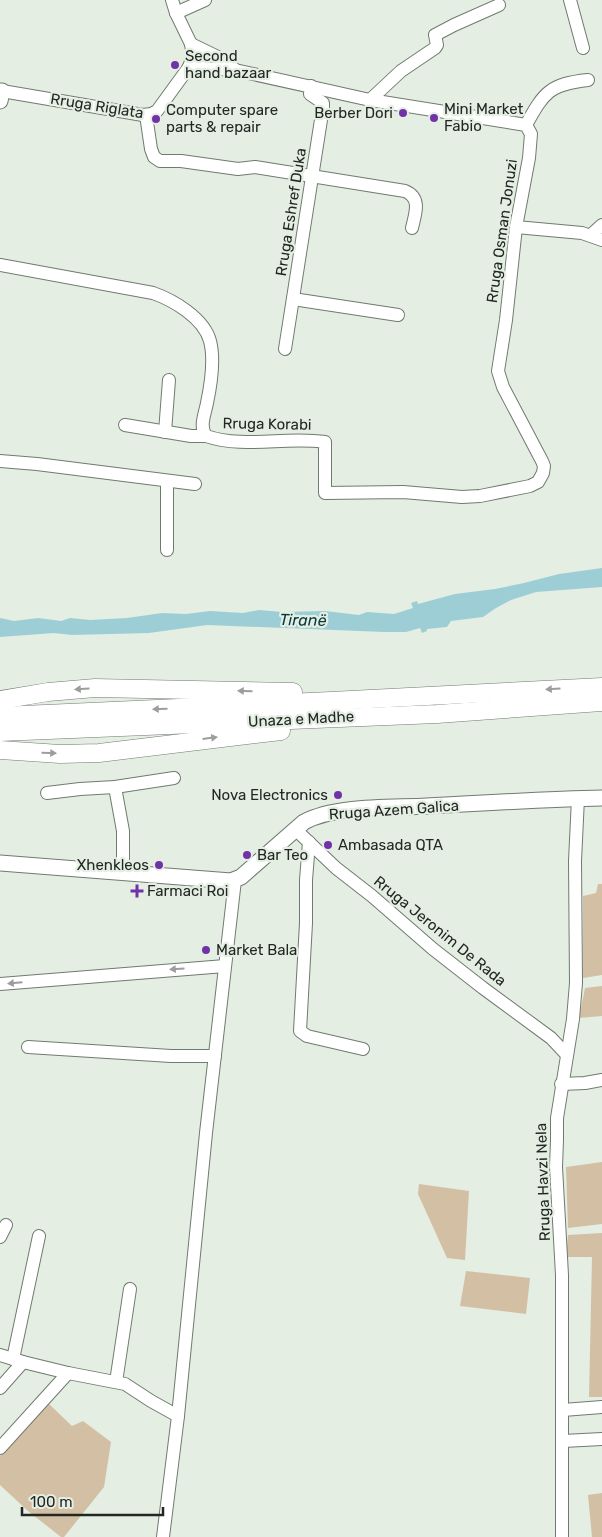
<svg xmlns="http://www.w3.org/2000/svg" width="602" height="1537" viewBox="0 0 602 1537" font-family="Rubik,sans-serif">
  <rect width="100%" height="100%" fill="#e4eee3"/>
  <!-- green -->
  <g fill="#d3c0a4">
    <polygon points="598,884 602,884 602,975 583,978 583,896 596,893"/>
    <polygon points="602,986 602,1016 579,1018 585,988"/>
    <polygon points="602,1162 602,1224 568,1228 566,1167"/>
    <polygon points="419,1184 469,1191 465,1260 447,1258 418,1194"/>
    <polygon points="602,1233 602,1397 589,1397 592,1257 566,1257 568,1235"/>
    <polygon points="466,1271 530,1278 526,1314 460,1306"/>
    <polygon points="48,1403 72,1426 83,1421 111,1442 104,1487 64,1537 61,1537 28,1511 0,1485 0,1456"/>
    <polygon points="602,1493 602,1537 592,1537 588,1495"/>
  </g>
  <!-- water -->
  <polygon fill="#9dced6" points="602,568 602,587 536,592 511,600 496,608 483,617 451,621 447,627 427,629 427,631 422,633 420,628 406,632 384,632 207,625 149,633 72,635 54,633 0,637 0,618 14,621 38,618 61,621 70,618 90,620 127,618 162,613 186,614 210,611 243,613 259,610 282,612 325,611 359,615 367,612 394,614 413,608 411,603 417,601 418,604 455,594 495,589 524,583 559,574"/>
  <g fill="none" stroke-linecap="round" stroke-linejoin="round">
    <defs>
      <g id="minor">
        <polyline points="570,0 583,48"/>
        <polyline points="176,13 205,0"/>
        <polyline points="191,44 228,62 235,70"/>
        <polyline points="2,91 143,115 151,114 157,111 189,67 193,56 191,44 176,13 172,0"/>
        <polyline points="370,100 401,71 435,48 437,45 435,35 454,25 499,5"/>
        <path d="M146 115 151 149 154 157 160 161H181L238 169 255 167 405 191C422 198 415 214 412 228"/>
        <path d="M526 125C544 92 550 84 588 80"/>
        <polyline points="516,227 582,233 602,240"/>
        <polyline points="591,235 602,225"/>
        <path d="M0 265 153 293C173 300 204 318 210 341 215 360 211 384 207 403 205 414 199 426 206 436 244 449 286 436 325 442V493L403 492 462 497 480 496 530 486 538 482 543 473 544 466 542 461 503 387 498 371 506 320 516 227 529 158 531 134 526 125 370 100 235 70 189 67"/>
        <polyline points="293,299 398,315"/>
        <polyline points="285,349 323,107 323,103 310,94 311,86"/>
        <polyline points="125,425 191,436 206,436"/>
        <polyline points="165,432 169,380"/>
        <polyline points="0,461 37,464 195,484"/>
        <polyline points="167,550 167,481"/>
        <polyline points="115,787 123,831 123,873"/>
        <polyline points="47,793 80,789 115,787 174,778"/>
        <polyline points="295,829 336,868 372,896 433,949 483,988 551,1038 567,1055"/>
        <polyline points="309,842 306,880 306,923 300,1031 307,1036 363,1049"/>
        <polyline points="0,984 225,966"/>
        <polyline points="28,1047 171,1056 215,1056"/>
        <polyline points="561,1084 585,1083 602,1080"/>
        <polyline points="0,1237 6,1225"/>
        <polyline points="0,1355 23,1362 68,1373 125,1384 151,1401 178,1416"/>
        <polyline points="13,1359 39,1236"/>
        <polyline points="116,1382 130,1289"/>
        <polyline points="0,1388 23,1362"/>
        <polyline points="563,1410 602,1407"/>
        <polyline points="563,1441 602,1439"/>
        <polyline points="0,1448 68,1373"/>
        <polyline points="163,1537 178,1416 206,1133 235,880"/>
        <polyline points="562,1537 562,1275 556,1167 557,1140 557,1118 573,1019 576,983 575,861 578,798"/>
      </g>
      <g id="major">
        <polyline points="0,91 2,91 0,101"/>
        <path d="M0 863 231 881 241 877 304 822C336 805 391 808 427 806 486 803 544 799 602 798"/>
      </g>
      <g id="highway">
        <polyline points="0,700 48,692 95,688 293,692"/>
        <polyline points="0,716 331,701 602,687"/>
        <polyline points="0,732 437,714 602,702"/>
        <polyline points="0,750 60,754 99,753 281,731"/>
      </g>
    </defs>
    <!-- minor casing -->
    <use href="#minor" stroke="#717a70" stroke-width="14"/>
    <!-- major casing -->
    <use href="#major" stroke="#717a70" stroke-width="17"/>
    <!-- highway casing -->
    <use href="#highway" stroke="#717a70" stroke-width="19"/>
    <!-- minor -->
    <use href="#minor" stroke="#fff" stroke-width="12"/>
    <!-- major -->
    <use href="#major" stroke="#fff" stroke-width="15"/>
    <!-- highway -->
    <use href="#highway" stroke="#fff" stroke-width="18"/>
  </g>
  <!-- one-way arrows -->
  <defs><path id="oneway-solid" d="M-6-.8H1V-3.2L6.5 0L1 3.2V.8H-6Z" transform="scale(1.25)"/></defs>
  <g fill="#9c9e9c">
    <use href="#oneway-solid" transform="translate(82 689) rotate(177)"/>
    <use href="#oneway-solid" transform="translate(553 689) rotate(177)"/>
    <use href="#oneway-solid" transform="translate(245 691) rotate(-178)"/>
    <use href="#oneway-solid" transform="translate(160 709) rotate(178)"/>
    <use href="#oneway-solid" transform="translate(210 738) rotate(-7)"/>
    <use href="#oneway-solid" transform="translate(49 753) rotate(2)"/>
    <use href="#oneway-solid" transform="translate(177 969) rotate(176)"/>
    <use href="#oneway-solid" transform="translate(15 983) rotate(175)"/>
  </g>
  <!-- markers -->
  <g fill="#7232a7" stroke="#e4eee3" stroke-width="2">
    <circle cx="175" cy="65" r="5"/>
    <circle cx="403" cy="113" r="5"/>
    <circle cx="434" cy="118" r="5"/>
    <circle cx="156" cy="119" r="5"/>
    <circle cx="338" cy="795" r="5"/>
    <circle cx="328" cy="845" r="5"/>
    <circle cx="247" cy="855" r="5"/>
    <circle cx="159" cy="865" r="5"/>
    <path d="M134.5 883.5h5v5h5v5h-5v5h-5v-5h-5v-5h5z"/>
    <circle cx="206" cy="950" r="5"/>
  </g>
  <g text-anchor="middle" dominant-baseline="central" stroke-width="4.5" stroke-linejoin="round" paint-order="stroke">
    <!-- poi labels -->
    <g font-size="15" fill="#232723" stroke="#e4eee3" text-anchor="start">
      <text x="185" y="56">Second<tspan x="185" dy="17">hand bazaar</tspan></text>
      <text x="444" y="109">Mini Market<tspan x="444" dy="17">Fabio</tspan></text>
      <text x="166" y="110">Computer spare<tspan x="166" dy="17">parts &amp; repair</tspan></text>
      <text x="393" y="113" text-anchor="end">Berber Dori</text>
      <text x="328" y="795" text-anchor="end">Nova Electronics</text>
      <text x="338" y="845">Ambasada QTA</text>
      <text x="257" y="855">Bar Teo</text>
      <text x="149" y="865" text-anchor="end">Xhenkleos</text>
      <text x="147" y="891">Farmaci Roi</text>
      <text x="216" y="950">Market Bala</text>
    </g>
    <!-- street labels -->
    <g font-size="15" fill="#232723" stroke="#e4eee3">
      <text transform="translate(97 106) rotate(9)">Rruga Riglata</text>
      <text transform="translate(291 212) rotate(-81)">Rruga Eshref Duka</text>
      <text transform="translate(502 231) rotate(-82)">Rruga Osman Jonuzi</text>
      <text transform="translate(267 424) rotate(1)">Rruga Korabi</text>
      <text transform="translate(301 719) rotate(-3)">Unaza e Madhe</text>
      <text transform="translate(394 810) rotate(-4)">Rruga Azem Galica</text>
      <text transform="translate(440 931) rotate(39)">Rruga Jeronim De Rada</text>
      <text transform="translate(543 1182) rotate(-92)">Rruga Havzi Nela</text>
    </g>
    <!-- water labels -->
    <g font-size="16" font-style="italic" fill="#07373d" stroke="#e4eee3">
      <text transform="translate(303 620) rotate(1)">Tiranë</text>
    </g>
  </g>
  <!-- scale -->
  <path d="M22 1507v8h141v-8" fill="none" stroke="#232723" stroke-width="2.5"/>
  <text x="30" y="1507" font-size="15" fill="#232723" stroke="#e4eee3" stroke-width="4" paint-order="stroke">100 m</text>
</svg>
